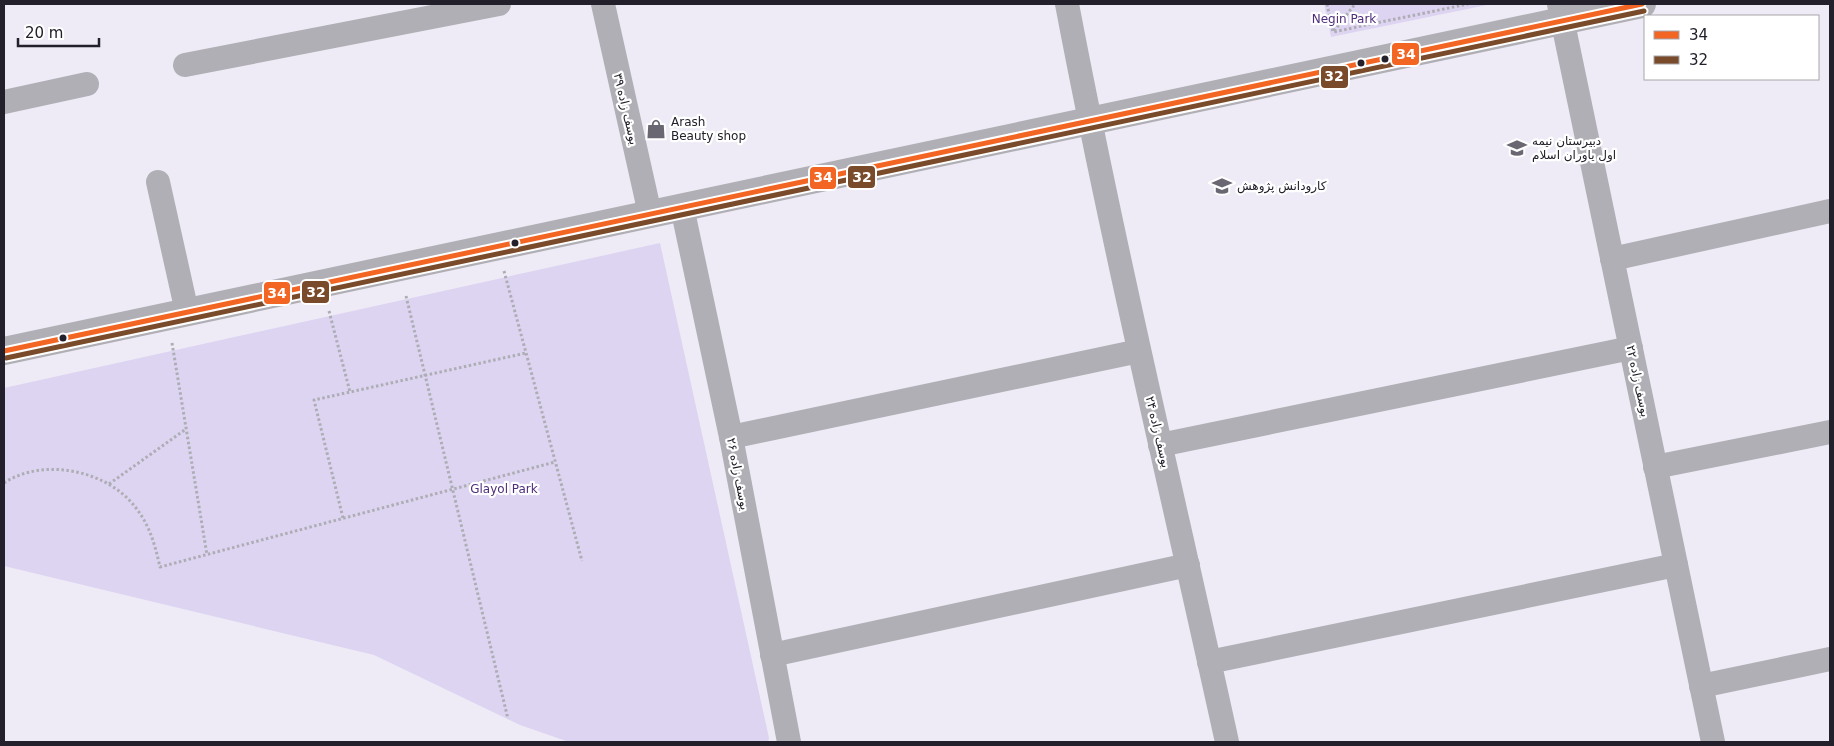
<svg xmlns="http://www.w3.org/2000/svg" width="1834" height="746" viewBox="0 0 1834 746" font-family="'DejaVu Sans','Noto Sans Arabic',sans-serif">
  <rect width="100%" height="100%" fill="#eeebf6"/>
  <!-- green -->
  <g fill="#ddd4f2">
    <polygon points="1324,4 1492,4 1331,37"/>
    <polygon points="660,243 769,738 768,742 569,742 520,725 374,655 4,566 4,388"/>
  </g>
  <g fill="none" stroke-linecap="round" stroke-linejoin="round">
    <!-- path -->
    <g stroke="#aeadb4" stroke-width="3" stroke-dasharray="2.5 2.5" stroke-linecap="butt">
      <polyline points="1327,4 1333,32 1468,4"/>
      <polyline points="1334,31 1355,4"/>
      <polyline points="504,271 582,561"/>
      <polyline points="406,296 508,719"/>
      <polyline points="329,311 350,392"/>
      <polyline points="172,343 207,555"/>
      <path d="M4 483C43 457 108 470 136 508 150 526 155 545 160 567L555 462"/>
      <polyline points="109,484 186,429"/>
      <polyline points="343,518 314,400 526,353"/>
    </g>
    <!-- minor -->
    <g stroke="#b0afb5" stroke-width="24">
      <polyline points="603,4 650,214"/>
      <path d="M1067 4C1114 251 1173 496 1227 742"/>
      <polyline points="1559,4 1713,742"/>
      <polyline points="185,65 499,4"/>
      <polyline points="4,102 87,84"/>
      <polyline points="158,182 187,312"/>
      <polyline points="682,207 731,437 789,742"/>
      <polyline points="1612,259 1830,211"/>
      <polyline points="731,437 1139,351"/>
      <polyline points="1160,445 1631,348"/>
      <polyline points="1655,467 1830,432"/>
      <polyline points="772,655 1188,565"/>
      <polyline points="1209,662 1676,565"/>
      <polyline points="1701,686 1830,659"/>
    </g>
    <!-- tertiary -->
    <polyline stroke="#b0afb5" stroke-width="28" points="4,351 1642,4"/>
    <defs>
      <polyline id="bus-1" points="4,351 1642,4"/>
      <polyline id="bus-2" points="6,358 1644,11"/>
    </defs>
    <!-- bus-1 casing -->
    <use href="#bus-1" stroke="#fff" stroke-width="9"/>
    <!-- bus-2 casing -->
    <use href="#bus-2" stroke="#fff" stroke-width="9"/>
    <!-- bus-1 -->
    <use href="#bus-1" stroke="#f26522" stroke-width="5"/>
    <!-- bus-2 -->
    <use href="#bus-2" stroke="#7a4b2a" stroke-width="5"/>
  </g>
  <!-- icons -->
  <defs>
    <symbol id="shop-bare" viewBox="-9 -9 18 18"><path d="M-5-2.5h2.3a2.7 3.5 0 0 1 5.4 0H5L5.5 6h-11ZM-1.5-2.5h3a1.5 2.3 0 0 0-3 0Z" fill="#6a6772" stroke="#fff" stroke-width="2.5" paint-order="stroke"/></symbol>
    <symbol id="school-bare" viewBox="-9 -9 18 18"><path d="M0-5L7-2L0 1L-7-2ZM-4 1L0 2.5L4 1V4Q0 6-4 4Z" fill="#6a6772" stroke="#fff" stroke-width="2.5" paint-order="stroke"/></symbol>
  </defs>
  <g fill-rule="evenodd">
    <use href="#shop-bare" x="642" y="115" width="28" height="28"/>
    <use href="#school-bare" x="1503" y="134" width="28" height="28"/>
    <use href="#school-bare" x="1208" y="172" width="28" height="28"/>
  </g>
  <!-- markers -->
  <g fill="#23202b" stroke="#fff" stroke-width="2">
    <circle cx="1385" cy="59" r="4.5"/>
    <circle cx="1361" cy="63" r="4.5"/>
    <circle cx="515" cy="243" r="4.5"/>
    <circle cx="63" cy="338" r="4.5"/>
  </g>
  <g text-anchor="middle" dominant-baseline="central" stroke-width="4.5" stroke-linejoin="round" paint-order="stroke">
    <!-- park labels -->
    <g font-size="12" fill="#4d2e7a" stroke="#fff">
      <text x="1344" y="19">Negin Park</text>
      <text x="504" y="489">Glayol Park</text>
    </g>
    <!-- street labels -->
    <g font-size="12" fill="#23202b" stroke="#fff">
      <text transform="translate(626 109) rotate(77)">یوسف زاده ۳۹</text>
      <text transform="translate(1638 381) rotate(78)">یوسف زاده ۲۲</text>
      <text transform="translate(1158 432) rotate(77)">یوسف زاده ۲۴</text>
      <text transform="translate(738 474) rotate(79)">یوسف زاده ۲۶</text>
    </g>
    <!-- poi labels -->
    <g font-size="12" fill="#23202b" stroke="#fff" text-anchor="start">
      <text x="671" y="122">Arash<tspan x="671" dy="14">Beauty shop</tspan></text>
      <text x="1532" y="141">دبیرستان نیمه<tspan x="1532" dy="14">اول یاوران اسلام</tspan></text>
      <text x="1237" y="186">کارودانش پژوهش</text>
    </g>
  </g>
  <g stroke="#fff" stroke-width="2">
    <rect x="1391" y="42" width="29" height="24" rx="5" fill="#f26522"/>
    <rect x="1320" y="65" width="29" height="24" rx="5" fill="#7a4b2a"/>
    <rect x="847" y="165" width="29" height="24" rx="5" fill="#7a4b2a"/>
    <rect x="809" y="166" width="28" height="24" rx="5" fill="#f26522"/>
    <rect x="301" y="280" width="29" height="24" rx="5" fill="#7a4b2a"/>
    <rect x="263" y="281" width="28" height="24" rx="5" fill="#f26522"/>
  </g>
  <g font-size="14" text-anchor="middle" font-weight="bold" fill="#fff">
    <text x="1406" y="59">34</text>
    <text x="1334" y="81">32</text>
    <text x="862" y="182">32</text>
    <text x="823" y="182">34</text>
    <text x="316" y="297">32</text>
    <text x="277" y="298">34</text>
  </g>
  <!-- border -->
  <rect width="1834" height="746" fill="none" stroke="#23202b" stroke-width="10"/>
  <!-- legend -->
  <rect x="1644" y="15" width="175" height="65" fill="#ffffff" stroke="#a7a6aa"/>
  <rect x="1654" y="31" width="25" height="8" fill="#f26522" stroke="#a7a6aa"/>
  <text x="1689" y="40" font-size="15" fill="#23202b">34</text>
  <rect x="1654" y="56" width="25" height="8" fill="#7a4b2a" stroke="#a7a6aa"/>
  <text x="1689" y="65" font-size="15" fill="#23202b">32</text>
  <!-- scale -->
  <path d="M18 38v8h81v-8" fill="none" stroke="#23202b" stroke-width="2.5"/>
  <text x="25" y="38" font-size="15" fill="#23202b" stroke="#ffffff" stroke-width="4" paint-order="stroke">20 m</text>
</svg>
